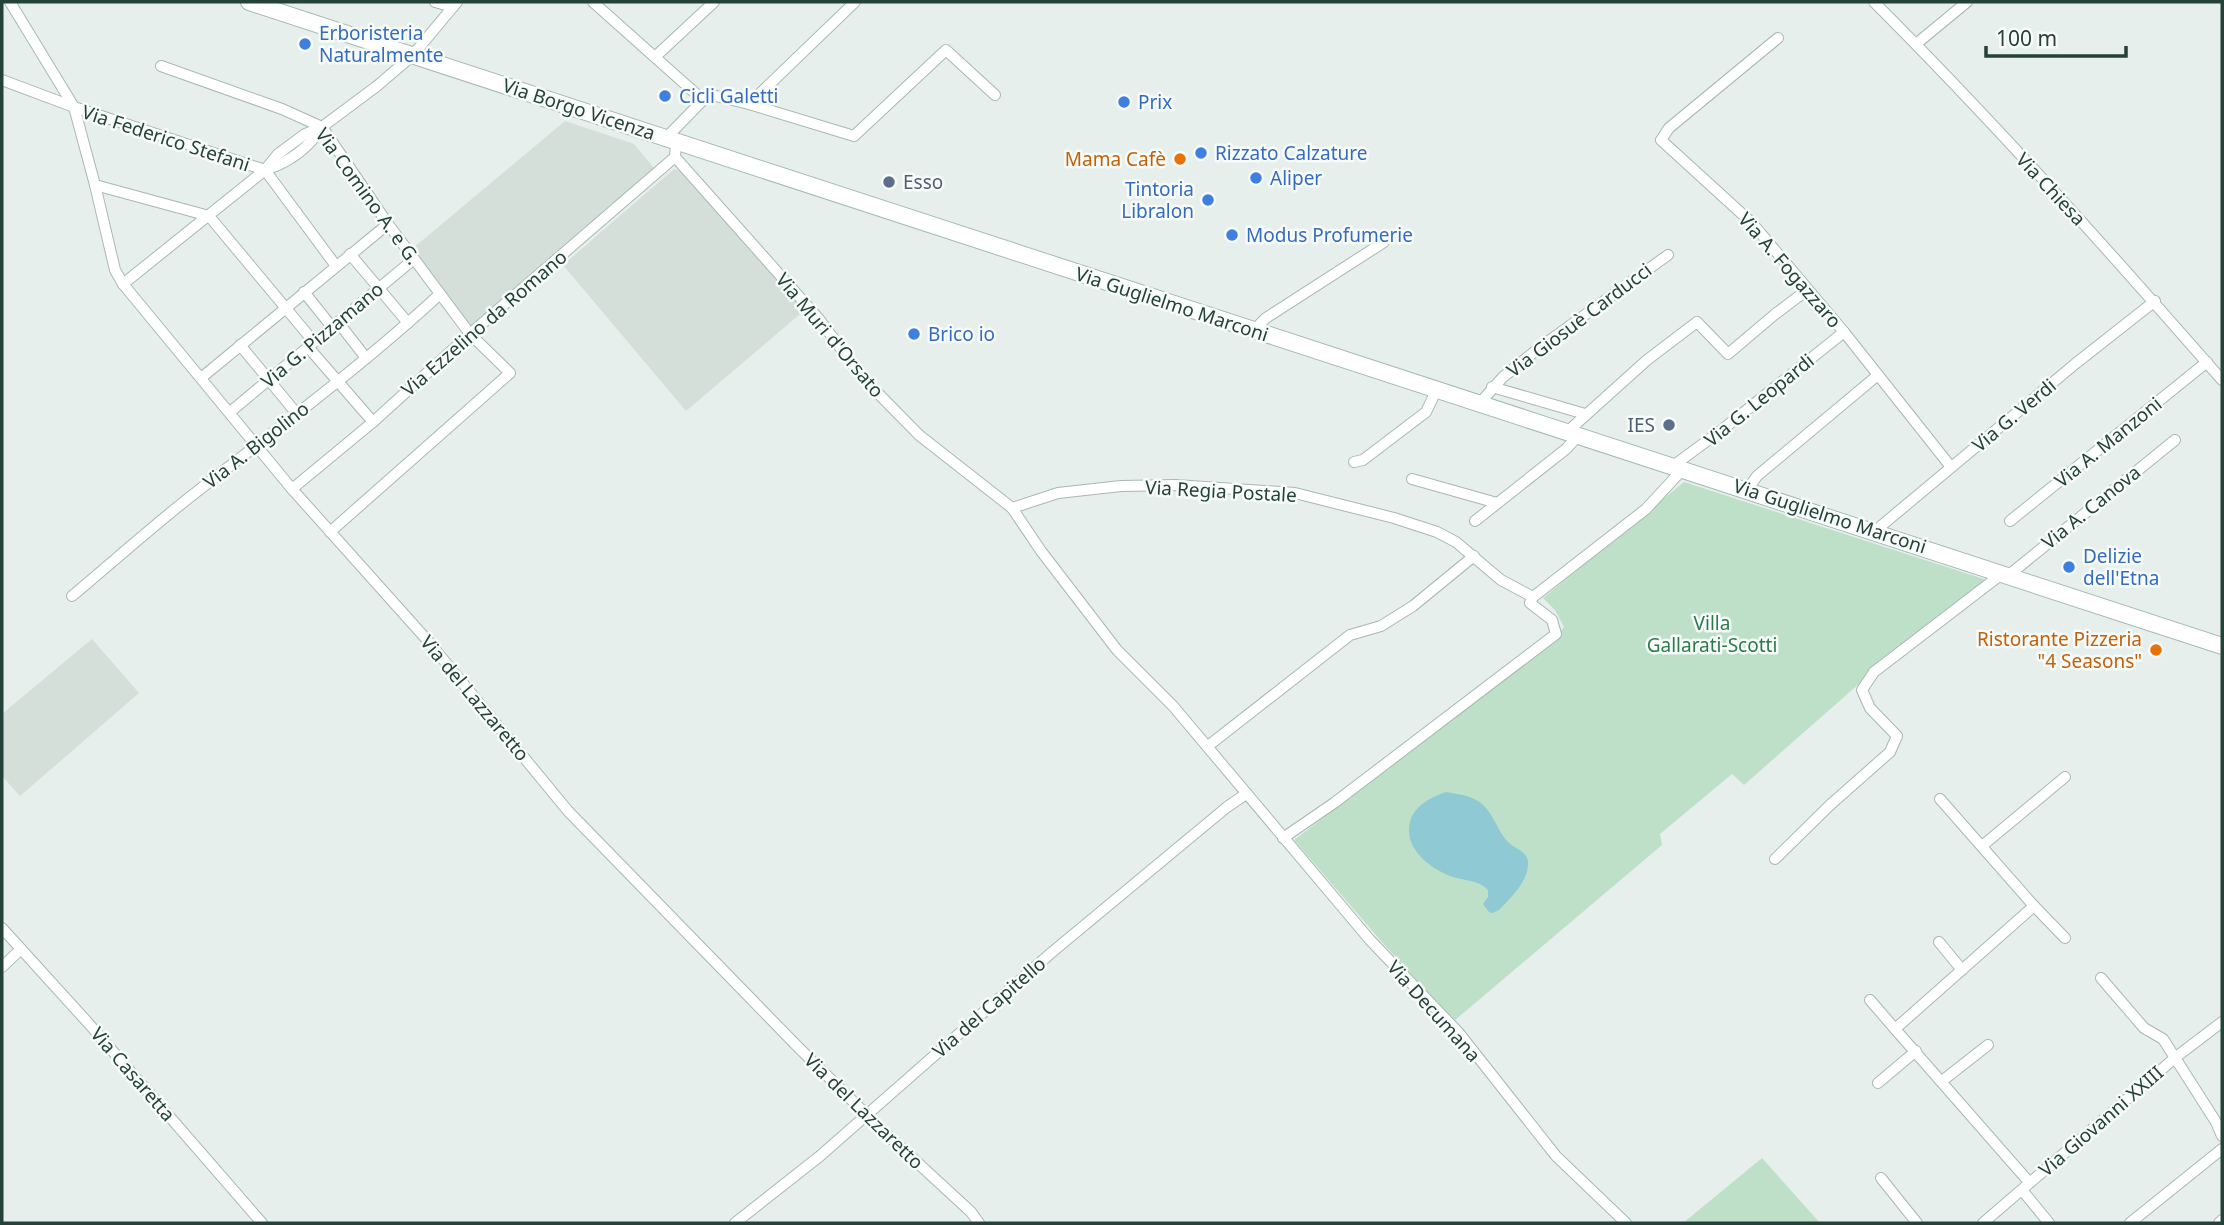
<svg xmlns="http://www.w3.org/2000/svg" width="2224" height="1225" viewBox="0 0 2224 1225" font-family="'Noto Sans',sans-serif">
  <rect width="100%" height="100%" fill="#e6efeb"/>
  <!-- built -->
  <g fill="#d4dfda">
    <polygon points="565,121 634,144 654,168 472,329 412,249"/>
    <polygon points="674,169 684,172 806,309 686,411 563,265"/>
    <polygon points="92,639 139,693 20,796 2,776 2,714"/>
  </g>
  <!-- green -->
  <g fill="#bfe0c8">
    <polygon points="1684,482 1987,580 1868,676 1744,785 1732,774 1660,834 1662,845 1454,1021 1381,941 1294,840 1550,644 1564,627 1555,610 1543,598"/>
    <polygon points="1762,1158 1820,1223 1683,1223"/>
  </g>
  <!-- water -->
  <path fill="#8ec9d4" d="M1446 792C1457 794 1468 795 1478 801 1493 811 1496 828 1507 841 1514 849 1529 851 1528 864 1528 882 1510 898 1499 910L1493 913 1489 912 1483 904 1488 897V890C1479 880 1465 881 1453 877 1432 870 1403 849 1410 822 1414 806 1431 797 1446 792Z"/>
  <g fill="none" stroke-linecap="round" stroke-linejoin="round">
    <defs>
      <g id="street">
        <polyline points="10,2 74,107 95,185 115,270 123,284 292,489 428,641 568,811 797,1046 882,1130 971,1212 979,1223"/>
        <polyline points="435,2 453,7"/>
        <polyline points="593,2 703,100 666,138"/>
        <path d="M1874 2C1995 123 2109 251 2222 380"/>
        <polyline points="1778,38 1669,128 1661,140 1752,223 1844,332 1951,467"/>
        <polyline points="1916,44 1967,2"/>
        <polyline points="656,56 714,2"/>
        <polyline points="161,66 282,109 322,127 388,224 470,334 510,373 330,532"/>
        <polyline points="2,80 74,107 265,170 336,266"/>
        <polyline points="703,100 716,96 749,104 854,136 946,50 995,95"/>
        <polyline points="749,104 855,2"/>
        <polyline points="676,142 675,157 819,319 862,377 919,435 1012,508 1041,551 1117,650 1173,706 1370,940 1459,1033 1556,1156 1626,1223"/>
        <path d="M265 170C290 162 308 149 322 127"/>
        <polyline points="95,185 209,216 314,342"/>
        <polyline points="350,254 408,323"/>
        <polyline points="123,284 265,170 278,154 305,134 322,127 377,86 412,56 457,2"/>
        <polyline points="304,292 332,327"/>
        <polyline points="338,322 366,358"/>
        <polyline points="1253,331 1266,318 1384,242"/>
        <polyline points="240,345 297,414"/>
        <polyline points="308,347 373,422"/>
        <polyline points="201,378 388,224"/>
        <polyline points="1492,387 1585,414"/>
        <polyline points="1479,404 1503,377 1539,348 1668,255"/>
        <polyline points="230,412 414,259"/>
        <polyline points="1567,432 1647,360 1697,322 1728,354 1774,315 1807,290"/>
        <polyline points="1354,462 1363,460 1426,412 1436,391"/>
        <polyline points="1673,466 1723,429 1844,332"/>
        <polyline points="1412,479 1497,503"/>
        <polyline points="292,489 373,422 470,334 675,157"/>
        <polyline points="1747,490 1757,476 1878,375"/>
        <polyline points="1012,508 1058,493 1121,486 1176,485 1295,493 1394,518 1437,532 1456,542 1501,580 1533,597"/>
        <polyline points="1475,521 1566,449 1578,436"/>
        <polyline points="2010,521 2207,362"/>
        <polyline points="1875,531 2075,364 2155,301"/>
        <polyline points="2009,575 2175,440"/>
        <path d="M72 596C114 561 156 523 199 490 281 426 364 364 440 294"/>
        <polyline points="1208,746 1350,635 1381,626 1413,606 1474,556"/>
        <polyline points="1940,799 2034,906 1895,1029 2029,1182"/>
        <polyline points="1283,838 1334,803 1556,634 1552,620 1530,603 1533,597 1646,509 1683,469"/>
        <polyline points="1982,846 2065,777"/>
        <polyline points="1775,859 1830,805 1890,752 1897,736 1870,708 1862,690 1874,672 2003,573"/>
        <polyline points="2034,906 2065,938"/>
        <polyline points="2,928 90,1025 262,1223"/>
        <polyline points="1939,942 1962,970"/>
        <polyline points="2,967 21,949"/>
        <polyline points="2101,978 2144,1028 2163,1039 2216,1122 2222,1136"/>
        <polyline points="1870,1000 1895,1029"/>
        <polyline points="1942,1081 1988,1045"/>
        <polyline points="1878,1083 1916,1051"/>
        <polyline points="1881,1178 1917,1223"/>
        <polyline points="2022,1190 2049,1223"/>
        <polyline points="735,1223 820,1156 1051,953 1227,807 1246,794"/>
        <polyline points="1983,1223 2176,1057 2222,1022"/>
        <polyline points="2130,1223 2222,1149"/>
        <polyline points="2219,1223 2222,1220"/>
      </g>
      <polyline id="secondary" points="249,2 2222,646"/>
    </defs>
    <!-- street casing -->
    <use href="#street" stroke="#a8b8b2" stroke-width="12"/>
    <!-- secondary casing -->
    <use href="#secondary" stroke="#a4bbb3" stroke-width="18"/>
    <!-- street -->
    <use href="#street" stroke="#fff" stroke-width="10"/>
    <!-- secondary -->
    <use href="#secondary" stroke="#fff" stroke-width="16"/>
  </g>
  <!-- markers -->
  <g fill="#3f7fe0" stroke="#f7fbf9" stroke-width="2.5">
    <circle cx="305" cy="44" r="7"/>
    <circle cx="665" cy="96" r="7"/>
    <circle cx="1124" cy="102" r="7"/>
    <circle cx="1201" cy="153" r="7"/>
    <circle cx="1256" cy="178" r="7"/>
    <circle cx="1208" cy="200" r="7"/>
    <circle cx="1232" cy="235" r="7"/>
    <circle cx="914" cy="334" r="7"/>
    <circle cx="2069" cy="567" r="7"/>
  </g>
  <g fill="#e8710a" stroke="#f7fbf9" stroke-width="2.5">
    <circle cx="1180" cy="159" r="7"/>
    <circle cx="2156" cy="650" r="7"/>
  </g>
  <g fill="#5c6f8a" stroke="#f7fbf9" stroke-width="2.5">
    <circle cx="889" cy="182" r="7"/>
    <circle cx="1669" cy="425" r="7"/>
  </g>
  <g text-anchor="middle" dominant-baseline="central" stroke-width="5" stroke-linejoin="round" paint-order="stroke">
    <!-- shop labels -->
    <g font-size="19" fill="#366cbe" stroke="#f7fbf9" text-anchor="start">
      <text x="319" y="33">Erboristeria<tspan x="319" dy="22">Naturalmente</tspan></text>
      <text x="679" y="96">Cicli Galetti</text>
      <text x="1138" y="102">Prix</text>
      <text x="1215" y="153">Rizzato Calzature</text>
      <text x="1270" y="178">Aliper</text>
      <text x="1194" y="189" text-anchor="end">Tintoria<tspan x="1194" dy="22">Libralon</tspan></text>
      <text x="1246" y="235">Modus Profumerie</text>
      <text x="928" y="334">Brico io</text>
      <text x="2083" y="556">Delizie<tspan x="2083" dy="22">dell'Etna</tspan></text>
    </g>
    <!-- street labels -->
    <g font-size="19" fill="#24423a" stroke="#f7fbf9">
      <text transform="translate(579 109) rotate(18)">Via Borgo Vicenza</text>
      <text transform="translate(166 138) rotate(18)">Via Federico Stefani</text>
      <text transform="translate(2051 189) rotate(47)">Via Chiesa</text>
      <text transform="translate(368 196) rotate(54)">Via Comino A. e G.</text>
      <text transform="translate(1790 270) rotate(49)">Via A. Fogazzaro</text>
      <text transform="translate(1172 304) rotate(18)">Via Guglielmo Marconi</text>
      <text transform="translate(1579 320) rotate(-37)">Via Giosuè Carducci</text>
      <text transform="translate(484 323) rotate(-41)">Via Ezzelino da Romano</text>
      <text transform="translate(322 335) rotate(-40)">Via G. Pizzamano</text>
      <text transform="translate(830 335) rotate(50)">Via Muri d'Orsato</text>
      <text transform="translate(1759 400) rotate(-39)">Via G. Leopardi</text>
      <text transform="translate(2014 415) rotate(-40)">Via G. Verdi</text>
      <text transform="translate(2108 442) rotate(-39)">Via A. Manzoni</text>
      <text transform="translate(256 445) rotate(-38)">Via A. Bigolino</text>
      <text transform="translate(1221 491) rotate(3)">Via Regia Postale</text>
      <text transform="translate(2091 507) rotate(-39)">Via A. Canova</text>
      <text transform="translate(1830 516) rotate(18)">Via Guglielmo Marconi</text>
      <text transform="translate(475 698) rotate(50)">Via del Lazzaretto</text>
      <text transform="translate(989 1007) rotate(-41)">Via del Capitello</text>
      <text transform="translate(1434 1011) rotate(48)">Via Decumana</text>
      <text transform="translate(133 1074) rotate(49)">Via Casaretta</text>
      <text transform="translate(864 1111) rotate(44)">Via del Lazzaretto</text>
      <text transform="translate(2101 1121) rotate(-41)">Via Giovanni XXIII</text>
    </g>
    <!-- food labels -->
    <g font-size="19" fill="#c56008" stroke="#f7fbf9" text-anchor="end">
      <text x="1166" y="159">Mama Cafè</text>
      <text x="2142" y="639">Ristorante Pizzeria<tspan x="2142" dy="22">"4 Seasons"</tspan></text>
    </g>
    <!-- service labels -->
    <g font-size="19" fill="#4e5e75" stroke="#f7fbf9" text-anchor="start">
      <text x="903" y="182">Esso</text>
      <text x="1655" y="425" text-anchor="end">IES</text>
    </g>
    <!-- park labels -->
    <g font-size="19" fill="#2d7a4b" stroke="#f7fbf9">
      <text x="1712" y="623">Villa<tspan x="1712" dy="22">Gallarati-Scotti</tspan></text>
    </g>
  </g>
  <!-- border -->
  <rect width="2224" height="1225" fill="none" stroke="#24423a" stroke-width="7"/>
  <!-- scale -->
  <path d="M1986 46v10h140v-10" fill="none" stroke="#24423a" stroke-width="3.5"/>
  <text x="1996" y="46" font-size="21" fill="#24423a" stroke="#f7fbf9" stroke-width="5" paint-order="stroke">100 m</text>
</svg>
